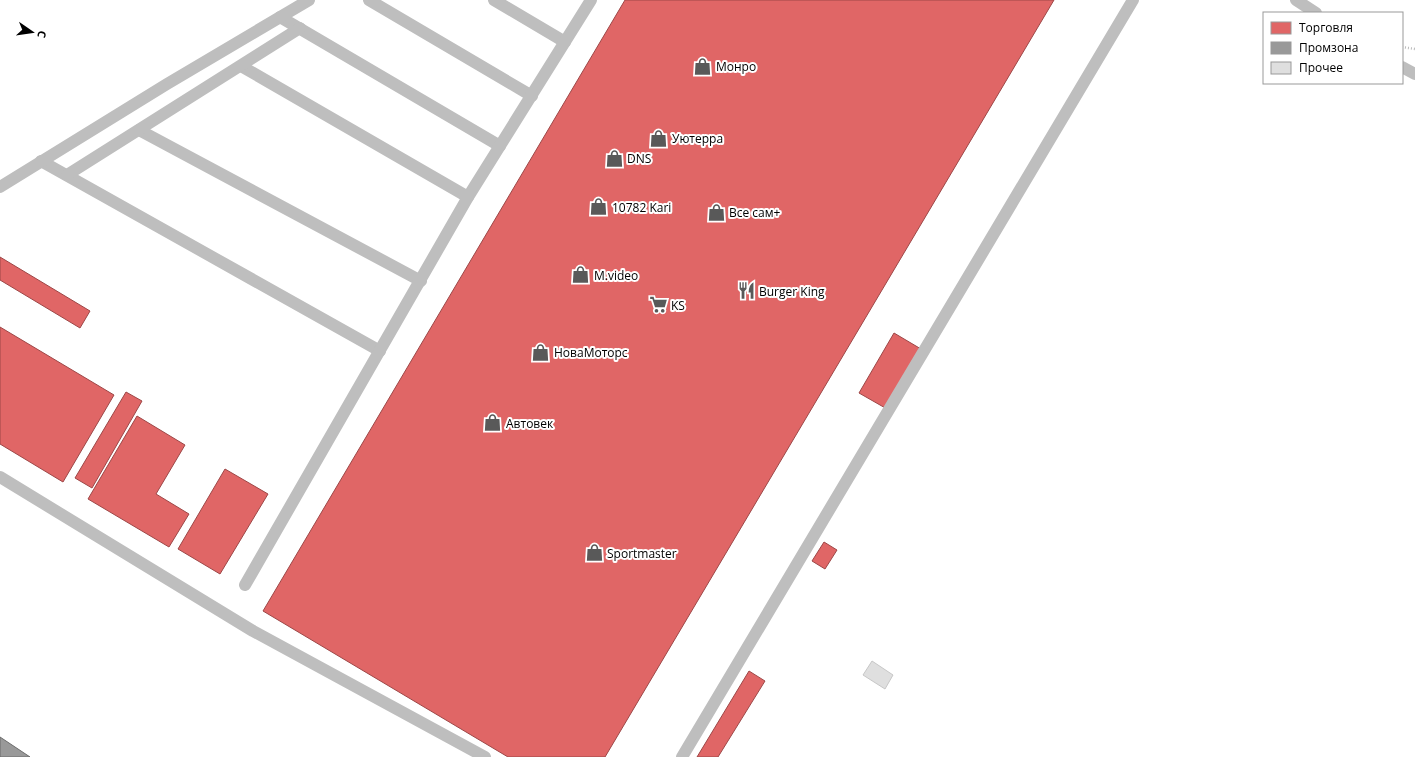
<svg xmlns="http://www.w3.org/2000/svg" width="1415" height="757" viewBox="0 0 1415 757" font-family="'Open Sans',sans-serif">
  <rect width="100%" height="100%" fill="#fff"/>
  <!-- shops -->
  <g fill="#e06666" stroke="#9d4747">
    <polygon points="625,0 1054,0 605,757 508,757 263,611"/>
    <polygon points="0,257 90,311 80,328 0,280"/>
    <polygon points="0,327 114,395 63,482 0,444"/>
    <polygon points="894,333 921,349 887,409 859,393"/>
    <polygon points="126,392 142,401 92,488 75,478"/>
    <polygon points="137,416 185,445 156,494 189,514 169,547 88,499"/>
    <polygon points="225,469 268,494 220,574 178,549"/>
    <polygon points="824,542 837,550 825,569 812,561"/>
    <polygon points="749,671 765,681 718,757 697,757"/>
  </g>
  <!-- industry -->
  <polygon fill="#999" stroke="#6b6b6b" points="0,737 30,757 0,757"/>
  <!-- building -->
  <polygon fill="#dfdfdf" stroke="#c7c7c7" points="872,661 893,675 885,689 863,675"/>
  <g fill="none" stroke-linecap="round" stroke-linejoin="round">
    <!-- path -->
    <polyline stroke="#b9b9b9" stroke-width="2.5" stroke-dasharray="1 2" stroke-linecap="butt" points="1402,47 1415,49"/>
    <!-- lane -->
    <g stroke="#bebebe" stroke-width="12">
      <polyline points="369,0 532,96"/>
      <polyline points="494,0 565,42"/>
      <polyline points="1296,0 1316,13"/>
      <polyline points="280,17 500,146"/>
      <polyline points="241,66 468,197"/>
      <polyline points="1402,67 1415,74"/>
      <polyline points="139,130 421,281"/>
      <polyline points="41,161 380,351"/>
      <polyline points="67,175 300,28"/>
      <polyline points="0,187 167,84 309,0"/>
      <polyline points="0,477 253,631 485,757"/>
      <polyline points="245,585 468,197 591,0"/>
      <polyline points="682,757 1133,0"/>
    </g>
  </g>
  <!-- icons -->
  <defs>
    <symbol id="shop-bare" viewBox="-9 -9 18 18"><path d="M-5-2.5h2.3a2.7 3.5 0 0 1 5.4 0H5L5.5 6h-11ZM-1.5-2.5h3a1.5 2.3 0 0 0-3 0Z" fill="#595959" stroke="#fff" stroke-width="2.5" paint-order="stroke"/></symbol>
    <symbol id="restaurant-bare" viewBox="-9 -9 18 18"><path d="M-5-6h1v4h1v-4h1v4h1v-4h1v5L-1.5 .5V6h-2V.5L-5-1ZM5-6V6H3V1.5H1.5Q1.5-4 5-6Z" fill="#595959" stroke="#fff" stroke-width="2.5" paint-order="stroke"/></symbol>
    <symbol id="supermarket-bare" viewBox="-9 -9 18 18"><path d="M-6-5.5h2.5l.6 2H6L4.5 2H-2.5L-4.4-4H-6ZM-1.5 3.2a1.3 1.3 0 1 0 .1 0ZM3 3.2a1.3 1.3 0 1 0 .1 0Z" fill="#595959" stroke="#fff" stroke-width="2.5" paint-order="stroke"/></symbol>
  </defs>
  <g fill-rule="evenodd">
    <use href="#shop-bare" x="690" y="54" width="25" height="25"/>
    <use href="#shop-bare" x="646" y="126" width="25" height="25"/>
    <use href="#shop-bare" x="602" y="146" width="25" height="25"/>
    <use href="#shop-bare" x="586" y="194" width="25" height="25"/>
    <use href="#shop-bare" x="704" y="200" width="25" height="25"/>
    <use href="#shop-bare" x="568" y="262" width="25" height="25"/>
    <use href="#restaurant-bare" x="734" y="278" width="25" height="25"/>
    <use href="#supermarket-bare" x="646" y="292" width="25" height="25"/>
    <use href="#shop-bare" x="528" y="340" width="25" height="25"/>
    <use href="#shop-bare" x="480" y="410" width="25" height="25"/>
    <use href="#shop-bare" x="582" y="540" width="25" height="25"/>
  </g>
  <g text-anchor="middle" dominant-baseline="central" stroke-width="4" stroke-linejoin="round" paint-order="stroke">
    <!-- poi labels -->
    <g font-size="12" fill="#000" stroke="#fff" text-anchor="start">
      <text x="716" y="66">Монро</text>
      <text x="672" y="138">Уютерра</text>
      <text x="627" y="158">DNS</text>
      <text x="612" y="207">10782 Kari</text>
      <text x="729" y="212">Все сам+</text>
      <text x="594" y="275">M.video</text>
      <text x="759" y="291">Burger King</text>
      <text x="671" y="305">KS</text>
      <text x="554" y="352">НоваМоторс</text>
      <text x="506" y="423">Автовек</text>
      <text x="607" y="553">Sportmaster</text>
    </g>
  </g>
  <!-- legend -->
  <rect x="1263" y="12" width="140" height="72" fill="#ffffff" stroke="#999999"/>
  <rect x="1271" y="22" width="20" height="12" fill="#e06666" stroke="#999999"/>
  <text x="1299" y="32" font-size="12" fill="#000000">Торговля</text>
  <rect x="1271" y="42" width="20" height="12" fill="#999999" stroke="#999999"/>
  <text x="1299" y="52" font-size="12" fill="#000000">Промзона</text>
  <rect x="1271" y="62" width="20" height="12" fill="#dfdfdf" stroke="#999999"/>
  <text x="1299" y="72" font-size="12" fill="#000000">Прочее</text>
  <!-- north arrow -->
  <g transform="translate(32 32) rotate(103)" stroke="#ffffff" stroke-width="3" paint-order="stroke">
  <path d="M0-3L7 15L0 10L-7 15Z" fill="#000000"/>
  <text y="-6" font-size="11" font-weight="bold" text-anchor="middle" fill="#000000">С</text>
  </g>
</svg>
